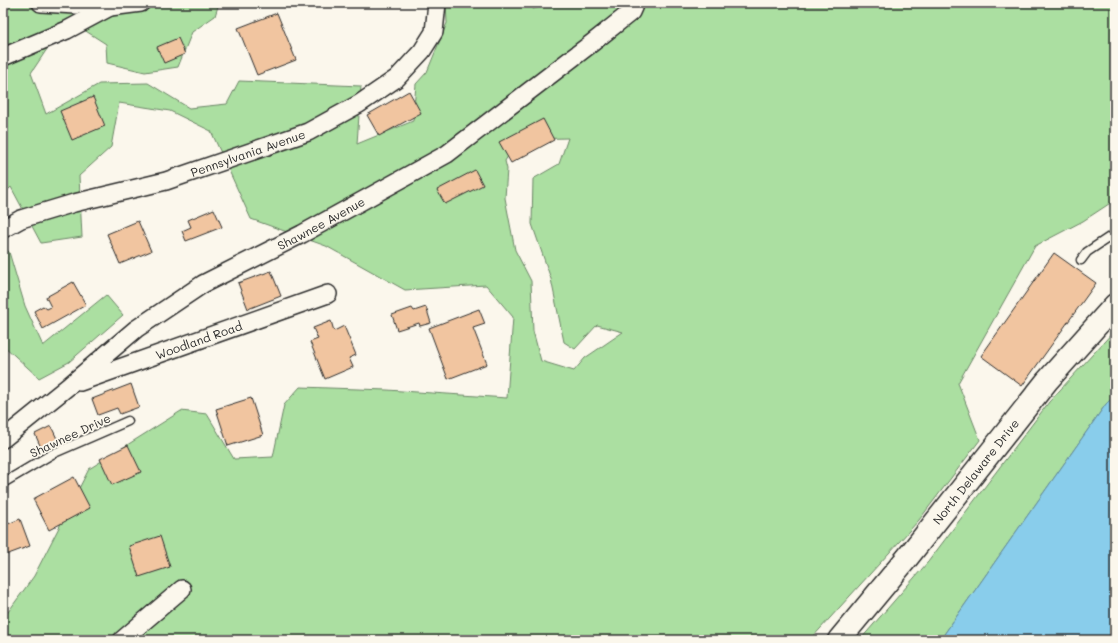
<svg xmlns="http://www.w3.org/2000/svg" width="1118" height="643" viewBox="0 0 1118 643" font-family="Mali,sans-serif">
  <rect width="100%" height="100%" fill="#fbf7ec"/>
  <filter id="ink" filterUnits="userSpaceOnUse"><feTurbulence type="fractalNoise" baseFrequency=".025" numOctaves="2"/><feDisplacementMap in="SourceGraphic" scale="8" xChannelSelector="R" yChannelSelector="G"/><feConvolveMatrix kernelMatrix="1 2 1 2 8 2 1 2 1" color-interpolation-filters="sRGB"/></filter>
  <g filter="url(#ink)">
    <!-- green -->
    <g fill="#abdfa1" stroke="#6b8566" fill-rule="evenodd">
      <path d="M3 3H219L215 16 192 32 178 67 145 72 107 63 106 44 67 19 31 73 46 114 99 84 148 83 189 108 227 104 239 81 361 86 357 144 413 121 416 84 427 72 447 23 446 3H531L533 9 556 3H1115V200L1083 221 1035 246 958 383 980 440 919 520 810 640H3V619L34 576 89 469 181 411 207 414 234 459 273 457 284 405 300 387 387 390 507 398 513 317 486 285 405 290 326 246 251 219 211 131 170 111 119 103 111 147 79 176 82 237 41 243 11 187 3 195ZM568 138 559 164 533 179 532 224 551 279 564 342 575 349 597 325 623 332 585 358 574 371 541 361 533 331 531 281 515 250 505 198 507 169 505 161 514 146 523 139Z"/>
      <polygon points="3,246 9,252 25,306 43,346 106,295 123,315 69,362 39,378 3,345"/>
      <polygon points="1115,330 1115,395 1106,404 940,640 860,640 928,562 1049,402"/>
    </g>
    <!-- water -->
    <polygon fill="#89cdeb" stroke="#638c9e" points="1115,395 1115,640 940,640 1106,404"/>
    <!-- building -->
    <g fill="#f1c5a0" stroke="#2b2b2b">
      <polygon points="277,13 296,60 257,75 238,28"/>
      <polygon points="178,38 185,54 164,63 157,47"/>
      <polygon points="409,91 421,113 379,136 367,115"/>
      <polygon points="93,97 105,126 72,140 60,111"/>
      <polygon points="543,119 554,140 511,163 499,142"/>
      <polygon points="475,170 483,185 445,204 437,190"/>
      <polygon points="214,209 222,227 186,241 182,231 191,227 188,220"/>
      <polygon points="138,221 151,251 120,264 107,234"/>
      <polygon points="1054,253 1096,283 1022,386 981,356"/>
      <polygon points="271,271 281,296 248,309 238,283"/>
      <polygon points="73,282 86,305 43,329 34,311 43,306 47,309 51,307 46,297"/>
      <polygon points="426,307 431,323 420,326 419,323 397,330 392,315 412,308 414,311"/>
      <polygon points="479,309 485,324 473,328 487,364 448,379 429,328"/>
      <polygon points="331,321 334,331 344,326 356,355 349,358 353,367 325,379 310,342 318,339 313,328"/>
      <polygon points="131,384 139,407 120,414 117,408 98,415 92,399"/>
      <polygon points="251,398 263,435 228,446 216,409"/>
      <polygon points="51,426 59,443 42,450 35,434"/>
      <polygon points="128,445 141,472 112,485 100,459"/>
      <polygon points="74,477 90,508 49,530 33,499"/>
      <polygon points="20,519 30,546 3,556 3,526"/>
      <polygon points="160,536 170,567 139,577 129,546"/>
    </g>
    <g fill="none" stroke-linecap="round" stroke-linejoin="round">
      <defs>
        <g id="service">
          <polyline points="1081,260 1087,252 1111,236 1115,236"/>
          <polyline points="3,483 52,454 128,421"/>
        </g>
        <g id="minor">
          <polyline points="41,3 110,7 141,3"/>
          <polyline points="3,57 67,30 110,7"/>
          <path id="s1" d="M3 229 21 219 74 203 166 181 308 132 359 104 397 78 422 51 434 32 437 3"/>
          <path id="s2" d="M80 382 328 294"/>
          <path id="s3" d="M3 439 70 385 136 329 203 284 302 234 447 154 592 43 631 12 635 3"/>
          <polyline points="122,640 182,589"/>
        </g>
        <g id="secondary">
          <path id="s4" d="M839 640 907 558 1047 381 1115 305"/>
        </g>
      </defs>
      <!-- service casing -->
      <use href="#service" stroke="#2b2b2b" stroke-width="11"/>
      <!-- minor casing -->
      <use href="#minor" stroke="#2b2b2b" stroke-width="20"/>
      <!-- secondary casing -->
      <use href="#secondary" stroke="#2b2b2b" stroke-width="25"/>
      <!-- service -->
      <use href="#service" stroke="#fbf7ec" stroke-width="8"/>
      <!-- minor -->
      <use href="#minor" stroke="#fbf7ec" stroke-width="17"/>
      <!-- secondary -->
      <use href="#secondary" stroke="#fbf7ec" stroke-width="22"/>
    </g>
  </g>
  <g text-anchor="middle" dominant-baseline="central" stroke-width="3.5" stroke-linejoin="round" paint-order="stroke">
    <!-- street labels -->
    <g font-size="12" fill="#2b2b2b" stroke="#fbf7ec">
      <text stroke="none"><textPath href="#s1" startOffset="257">Pennsylvania Avenue</textPath></text>
      <text stroke="none"><textPath href="#s3" startOffset="386">Shawnee Avenue</textPath></text>
      <text stroke="none"><textPath href="#s2" startOffset="126">Woodland Road</textPath></text>
      <text transform="translate(70 435) rotate(-25)">Shawnee Drive</text>
      <text stroke="none"><textPath href="#s4" startOffset="217">North Delaware Drive</textPath></text>
    </g>
  </g>
  <!-- margin -->
  <rect width="1118" height="643" fill="none" stroke="#fbf7ec" stroke-width="16"/>
  <rect x="8" y="8" width="1102" height="627" fill="none" stroke="#2b2b2b" stroke-width="1.5" filter="url(#ink)"/>
</svg>
